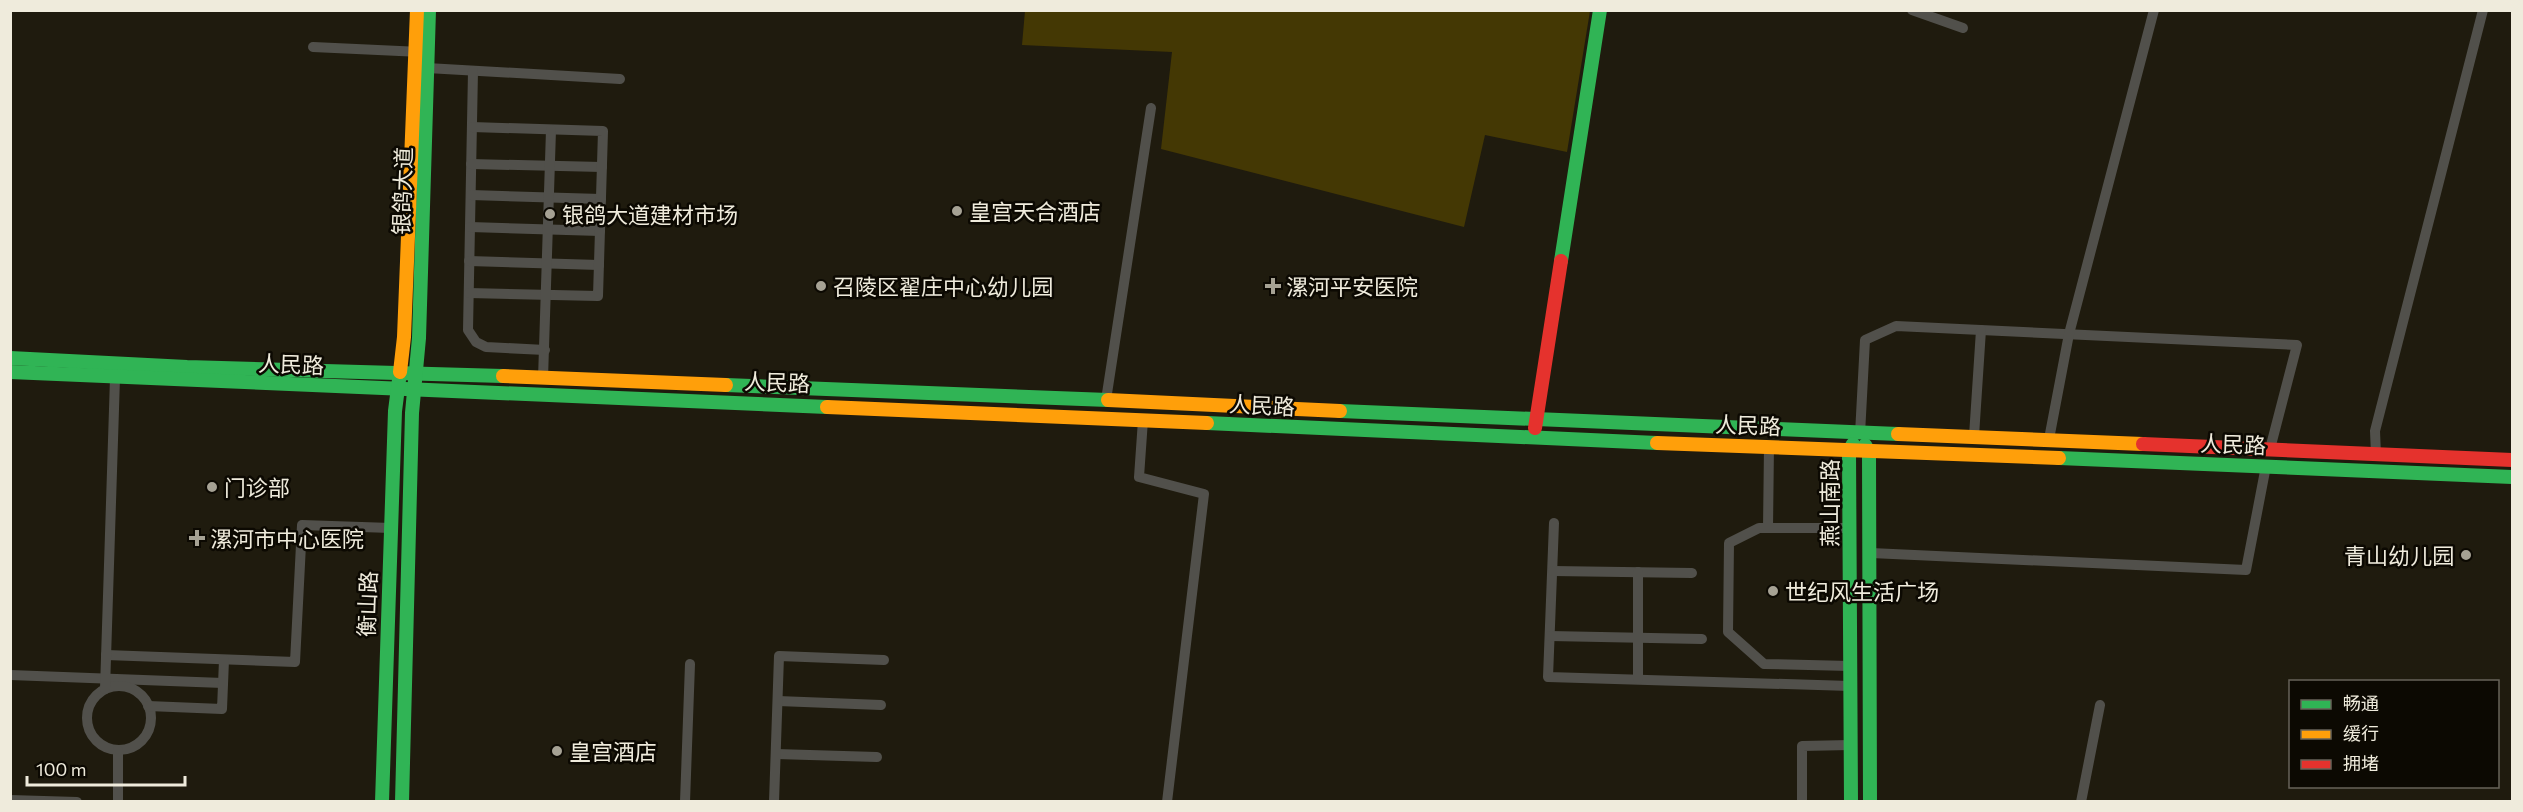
<svg xmlns="http://www.w3.org/2000/svg" width="2523" height="812" viewBox="0 0 2523 812" font-family="Commissioner,'Noto Sans SC',sans-serif">
  <rect width="100%" height="100%" fill="#1f1b0e"/>
  <!-- green -->
  <polygon fill="#443804" points="1025,11 1025,10 1590,11 1567,152 1485,135 1464,227 1161,149 1172,52 1022,45"/>
  <g fill="none" stroke-linecap="round" stroke-linejoin="round">
    <!-- street -->
    <g stroke="#51504b" stroke-width="10">
      <polyline points="1912,10 1963,28"/>
      <polyline points="313,47 421,52"/>
      <polyline points="427,68 620,79"/>
      <polyline points="473,71 468,330 476,342 486,347 545,350"/>
      <polyline points="471,164 602,167"/>
      <polyline points="471,195 601,199"/>
      <polyline points="470,227 600,231"/>
      <polyline points="469,261 599,265"/>
      <polyline points="469,293 598,296 603,131 472,127"/>
      <polyline points="543,379 551,130"/>
      <polyline points="1106,400 1151,108"/>
      <polyline points="1143,420 1139,477 1204,494 1167,802"/>
      <polyline points="1860,434 1865,340 1896,326 2297,345 2270,449"/>
      <polyline points="1974,436 1981,330"/>
      <polyline points="2049,439 2069,334 2154,10"/>
      <polyline points="2376,454 2375,431 2483,10"/>
      <polyline points="1554,523 1548,677 1850,686"/>
      <polyline points="1768,528 1769,446"/>
      <polyline points="1850,528 1759,528 1729,543 1728,632 1764,664 1850,666"/>
      <polyline points="1871,553 2246,570 2266,466"/>
      <polyline points="1553,571 1692,573"/>
      <polyline points="1550,636 1702,639"/>
      <polyline points="106,655 295,662 302,525 391,528"/>
      <polyline points="10,675 223,683"/>
      <polyline points="1638,679 1638,572"/>
      <circle cx="119" cy="718" r="32"/>
      <polyline points="105,689 115,378"/>
      <polyline points="778,701 881,705"/>
      <polyline points="148,706 222,709 224,660"/>
      <polyline points="776,754 877,757"/>
      <polyline points="10,800 77,802"/>
      <polyline points="118,802 118,750"/>
      <polyline points="685,802 690,664"/>
      <polyline points="774,802 779,656 884,660"/>
      <polyline points="1802,802 1802,746 1850,745"/>
      <polyline points="2081,802 2100,705"/>
    </g>
    <!-- fast -->
    <g stroke="#30b455" stroke-width="14">
      <polyline points="1561,261 1600,10"/>
      <polyline points="10,358 187,367 503,376"/>
      <polyline points="10,372 827,407"/>
      <polyline points="726,385 1108,400"/>
      <polyline points="1340,411 1898,434"/>
      <polyline points="1207,423 1657,443"/>
      <polyline points="1865,445 1869,452 1870,802"/>
      <polyline points="2059,458 2512,477"/>
      <polyline points="382,802 395,411 400,372"/>
      <polyline points="402,802 412,413 419,338 429,10"/>
      <polyline points="1851,802 1849,451 1853,444"/>
    </g>
    <!-- slow -->
    <g stroke="#ff9f0a" stroke-width="14">
      <polyline points="400,372 404,337 417,10"/>
      <polyline points="503,376 726,385"/>
      <polyline points="1108,400 1340,411"/>
      <polyline points="827,407 1207,423"/>
      <polyline points="1898,434 2143,444"/>
      <polyline points="1657,443 2059,458"/>
    </g>
    <!-- jam -->
    <g stroke="#e5322d" stroke-width="14">
      <polyline points="1535,428 1561,261"/>
      <polyline points="2143,444 2512,460"/>
    </g>
  </g>
  <!-- markers -->
  <g fill="#a6a294" stroke="#0c0902" stroke-width="2">
    <circle cx="957" cy="211" r="6"/>
    <circle cx="550" cy="214" r="6"/>
    <circle cx="821" cy="286" r="6"/>
    <path d="M1270 277h6v6h6v6h-6v6h-6v-6h-6v-6h6z"/>
    <circle cx="212" cy="487" r="6"/>
    <path d="M194 529h6v6h6v6h-6v6h-6v-6h-6v-6h6z"/>
    <circle cx="2466" cy="555" r="6"/>
    <circle cx="1773" cy="591" r="6"/>
    <circle cx="557" cy="751" r="6"/>
  </g>
  <g text-anchor="middle" dominant-baseline="central" stroke-width="5" stroke-linejoin="round" paint-order="stroke">
    <!-- street labels -->
    <g font-size="22" fill="#efebdc" stroke="#0c0902">
      <text transform="translate(402 191) rotate(-88)">银鸽大道</text>
      <text transform="translate(291 364) rotate(2)">人民路</text>
      <text transform="translate(777 382) rotate(2)">人民路</text>
      <text transform="translate(1262 405) rotate(3)">人民路</text>
      <text transform="translate(1748 425) rotate(2)">人民路</text>
      <text transform="translate(2233 444) rotate(2)">人民路</text>
      <text transform="translate(1829 503) rotate(-90)">燕山南路</text>
      <text transform="translate(367 604) rotate(-88)">衡山路</text>
    </g>
    <!-- poi labels -->
    <g font-size="22" fill="#efebdc" stroke="#0c0902" text-anchor="start">
      <text x="969" y="211">皇宫天合酒店</text>
      <text x="562" y="214">银鸽大道建材市场</text>
      <text x="833" y="286">召陵区翟庄中心幼儿园</text>
      <text x="1286" y="286">漯河平安医院</text>
      <text x="224" y="487">门诊部</text>
      <text x="210" y="538">漯河市中心医院</text>
      <text x="2454" y="555" text-anchor="end">青山幼儿园</text>
      <text x="1785" y="591">世纪风生活广场</text>
      <text x="569" y="751">皇宫酒店</text>
    </g>
  </g>
  <!-- border -->
  <rect width="2523" height="812" fill="none" stroke="#efebdc" stroke-width="24"/>
  <!-- legend -->
  <rect x="2289" y="680" width="210" height="108" fill="#0c0902" stroke="#676359" stroke-width="1.5"/>
  <rect x="2301" y="700" width="30" height="9" fill="#30b455" stroke="#676359" stroke-width="1.5"/>
  <text x="2343" y="710" font-size="18" fill="#efebdc">畅通</text>
  <rect x="2301" y="730" width="30" height="9" fill="#ff9f0a" stroke="#676359" stroke-width="1.5"/>
  <text x="2343" y="740" font-size="18" fill="#efebdc">缓行</text>
  <rect x="2301" y="760" width="30" height="9" fill="#e5322d" stroke="#676359" stroke-width="1.5"/>
  <text x="2343" y="770" font-size="18" fill="#efebdc">拥堵</text>
  <!-- scale -->
  <path d="M27 776v9h158v-9" fill="none" stroke="#efebdc" stroke-width="3"/>
  <text x="36" y="776" font-size="18" fill="#efebdc" stroke="#0c0902" stroke-width="4.5" paint-order="stroke">100 m</text>
</svg>
